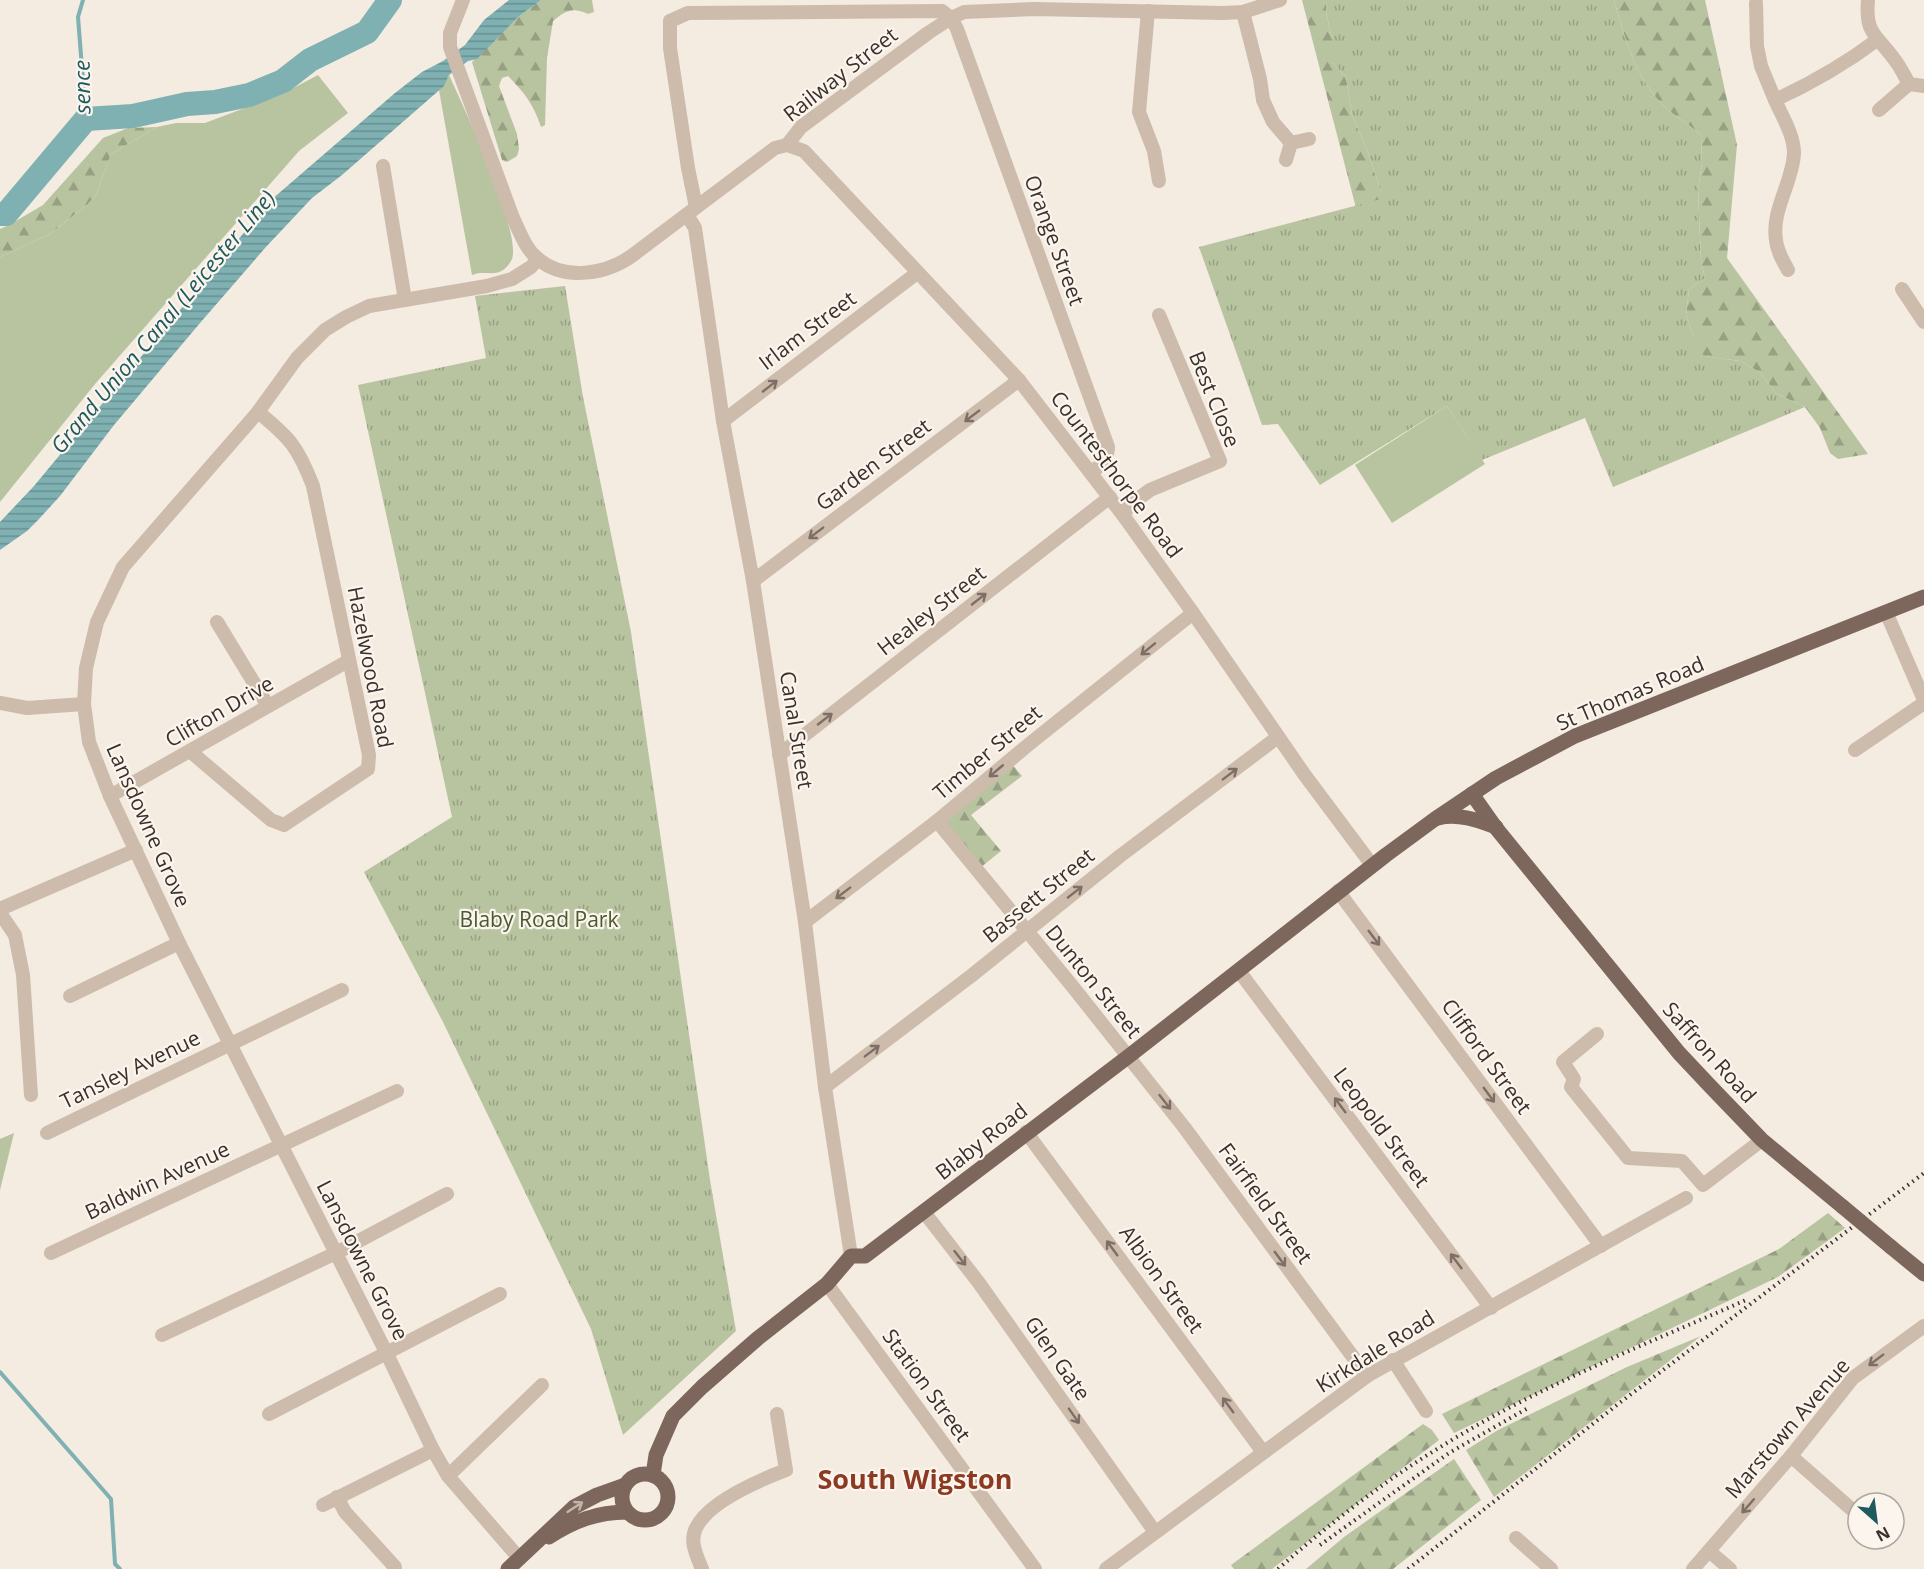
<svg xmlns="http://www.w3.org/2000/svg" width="1924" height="1569" viewBox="0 0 1924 1569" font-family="'Open Sans',sans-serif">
  <defs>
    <pattern id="forest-firs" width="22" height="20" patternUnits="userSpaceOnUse" patternTransform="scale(1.5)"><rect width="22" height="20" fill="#b8c4a0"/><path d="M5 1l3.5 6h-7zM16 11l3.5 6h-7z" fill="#97a083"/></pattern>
    <pattern id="park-tufts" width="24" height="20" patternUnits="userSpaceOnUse" patternTransform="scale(1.5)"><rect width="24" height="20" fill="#b8c4a0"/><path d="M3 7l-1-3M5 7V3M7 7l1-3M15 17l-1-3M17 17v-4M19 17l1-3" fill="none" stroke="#97a083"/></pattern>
    <pattern id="water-rules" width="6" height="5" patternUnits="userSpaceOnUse" patternTransform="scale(1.5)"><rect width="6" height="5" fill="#7fb0b2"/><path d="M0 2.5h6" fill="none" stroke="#699091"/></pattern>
  </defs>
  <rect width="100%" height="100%" fill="#f4ebe1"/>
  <!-- grass -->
  <g fill="#b8c4a0">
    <polygon points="318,75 348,113 299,151 95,384 0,502 0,257 50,234 88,204 96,195 111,154 157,127 176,123 205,123 282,94"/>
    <path d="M449 75C462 103 525 239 511 261 499 281 488 269 472 275L439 90 444 85Z"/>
    <polygon points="1447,406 1485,464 1392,523 1355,465"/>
    <polygon points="14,1133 0,1190 0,1139"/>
  </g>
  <!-- forest -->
  <g fill="url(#forest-firs)">
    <path d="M541 0H592L594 12 588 14C573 7 566 10 553 21L547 58 545 125 541 127C534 105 524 92 508 76L502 78 499 86 517 134 519 149 517 156 507 162 502 160 472 62 518 17Z"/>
    <polygon points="1302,0 1326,0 1326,12 1332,39 1332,62 1346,77 1352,115 1368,152 1380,189 1382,200 1356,208"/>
    <path d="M1614 0H1705L1737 145 1727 258 1868 454 1838 459 1830 453 1820 428 1805 407 1777 394 1759 372 1740 361 1703 356 1693 336 1686 315 1689 289 1705 278 1701 261 1698 189 1702 164 1701 135C1687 123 1669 113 1657 99 1633 70 1624 35 1614 0Z"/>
    <polygon points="157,127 111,154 96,195 88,204 50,234 0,257 0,229 9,225 43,205 103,138 128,128"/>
    <polygon points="1011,763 1022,776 971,815 1001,851 980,868 940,817"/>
    <polygon points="1828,1213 1845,1228 1778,1277 1454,1433 1442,1414 1779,1249"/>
    <polygon points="1701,1336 1673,1358 1494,1497 1466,1450 1498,1430 1627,1367"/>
    <polygon points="1423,1424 1432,1430 1439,1440 1272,1569 1234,1569 1231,1565"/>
    <polygon points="1454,1459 1481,1500 1393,1569 1306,1569 1344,1537"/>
  </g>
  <!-- park -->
  <g fill="url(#park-tufts)">
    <path d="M1326 0H1614C1624 35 1633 70 1657 99 1669 113 1687 123 1701 135L1702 164 1698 189 1701 261 1705 278 1689 289 1686 315 1693 336 1704 356 1740 361 1759 372 1777 394 1805 407 1613 487 1585 418 1482 460 1447 406 1320 485 1278 424 1262 425 1199 247 1381 199 1380 189 1368 152 1352 115 1346 77 1332 62V39L1326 12Z"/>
    <polygon points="565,286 583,397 631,632 710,1180 736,1331 623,1435 591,1329 443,1022 364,872 452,817 358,385 486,358 475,296"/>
  </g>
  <!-- water -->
  <polygon fill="url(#water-rules)" points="509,0 541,0 518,17 477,59 468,61 449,75 444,86 342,175 312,198 265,248 200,323 114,425 60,496 39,519 27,531 0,550 0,522 34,486 271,200 395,93 422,72 443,61 465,45 484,20"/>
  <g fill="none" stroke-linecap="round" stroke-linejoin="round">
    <!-- stream -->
    <g stroke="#7fb0b2" stroke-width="4">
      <polyline points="83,0 78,17 86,119"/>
      <polyline points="0,1372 111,1499 115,1564 120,1569"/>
    </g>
    <!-- river -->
    <polyline stroke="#7fb0b2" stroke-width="24" points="0,214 6,214 86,119 133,116 187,104 215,102 249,95 283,81 310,60 367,32 390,0"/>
    <!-- minor -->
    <g stroke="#cdbbac" stroke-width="14">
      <path d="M463 0 450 33V47L513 218C520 232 525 248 537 258 564 282 607 274 633 255L775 148 787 145 804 151 1019 380 1123 515 1193 613 1304 774 1372 865"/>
      <path d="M1868 0C1865 34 1876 34 1894 59 1900 66 1904 75 1909 84L1924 86"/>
      <polyline points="1756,3 1757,46 1761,66 1775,100"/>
      <polyline points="1148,11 1139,112 1154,151 1159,181"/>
      <polyline points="1243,12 1260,79 1263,100 1273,122 1291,143"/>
      <polyline points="1879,110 1909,84"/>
      <path d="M787 145 801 127 928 33 951 18 957 29 1108 447C1108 459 1100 465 1092 473"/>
      <polyline points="1286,160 1291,143 1309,139"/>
      <polyline points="383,166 405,300"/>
      <polyline points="696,207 688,168 670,48 670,21 688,13 942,11 951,18 964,12 1034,9 1223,13 1243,12 1280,0"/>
      <polyline points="687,215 695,228 723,421 753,581 805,922 825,1087 851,1256"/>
      <path d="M1788 270C1783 261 1777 251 1776 240 1771 210 1793 182 1794 153 1794 135 1782 116 1775 100 1812 83 1845 64 1877 40"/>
      <polyline points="1902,289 1924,322"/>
      <polyline points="723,421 917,273"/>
      <polyline points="1123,515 1131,504 1150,490 1220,461 1159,315"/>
      <polyline points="753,581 1019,380"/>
      <polyline points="1886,612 1924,700"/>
      <polyline points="217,622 268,706"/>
      <polyline points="0,703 27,708 84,704"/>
      <polyline points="1855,750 1924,703"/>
      <path d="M191 752 271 820 284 825 368 769 369 755 313 486C298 447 290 438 258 412"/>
      <polyline points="779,755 1110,497"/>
      <polyline points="110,796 348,661"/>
      <polyline points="937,821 1073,987 1184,1127 1367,1376"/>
      <polyline points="1338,891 1601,1246"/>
      <polyline points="0,909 136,850"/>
      <polyline points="0,913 15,935 23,975 31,1095"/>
      <polyline points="805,922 937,821 1028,745 1193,613"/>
      <polyline points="1239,971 1491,1308"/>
      <polyline points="70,996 179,943"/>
      <polyline points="1597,1034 1563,1062 1574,1079 1571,1087 1628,1158 1682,1161 1703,1185 1762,1140"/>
      <polyline points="825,1087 971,976 1120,856 1278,737"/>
      <polyline points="1026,1132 1263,1452"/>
      <polyline points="47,1133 342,990"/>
      <polyline points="924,1212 979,1283 1155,1532"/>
      <polyline points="51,1253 397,1091"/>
      <polyline points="827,1284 1035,1569"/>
      <polyline points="162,1335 336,1253 447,1194"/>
      <polyline points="1393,1360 1426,1411"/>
      <polyline points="269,1414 500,1294"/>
      <polyline points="1791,1456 1858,1515"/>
      <polyline points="448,1476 542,1385"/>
      <polyline points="337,1497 345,1512 395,1567"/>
      <polyline points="323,1505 433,1450"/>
      <polyline points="1516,1538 1551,1569"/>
      <polyline points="1709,1551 1730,1569"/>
      <polyline points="519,1558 448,1476 433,1450 387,1354 179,943 110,796 89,742 84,704 86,668 97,622 123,567 258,412 297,358 325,330 346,317 369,306 487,286 512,279 531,267 538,259"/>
      <path d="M702 1569C697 1556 689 1542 696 1528 708 1502 760 1480 786 1470L777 1414"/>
      <polyline points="1106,1569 1367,1376 1686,1198"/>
      <polyline points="1693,1569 1791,1456 1853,1378 1924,1326"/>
    </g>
    <!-- major -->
    <g stroke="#7d675c" stroke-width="15">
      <polyline points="1472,794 1496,828 1679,1053 1711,1087 1762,1140 1843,1207"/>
      <path d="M1438 818C1458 813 1477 820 1496 827"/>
      <polyline points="1891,1247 1924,1274"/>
      <circle cx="645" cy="1497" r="23"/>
      <polyline points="653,1475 656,1455 673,1416 702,1387 757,1339 827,1284 851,1256 865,1256 1129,1056 1386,855 1435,819 1496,778 1575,736 1924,597"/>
      <path d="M549 1537C574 1521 597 1512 627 1512"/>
      <polyline points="508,1569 574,1507 597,1495 625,1485"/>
    </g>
    <!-- rail -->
    <g stroke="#3b302b" stroke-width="4" stroke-dasharray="1.5 4.5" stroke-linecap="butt">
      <polyline points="1320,1545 1449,1453 1528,1408"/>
      <path d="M1278 1569C1329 1524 1384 1481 1442 1446 1537 1387 1644 1345 1746 1300"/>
      <polyline points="1408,1569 1622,1401 1924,1173"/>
    </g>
    <!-- major-bridge -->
    <polyline stroke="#7d675c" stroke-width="15" points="1843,1207 1891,1247"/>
  </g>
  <!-- one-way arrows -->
  <defs><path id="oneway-shaft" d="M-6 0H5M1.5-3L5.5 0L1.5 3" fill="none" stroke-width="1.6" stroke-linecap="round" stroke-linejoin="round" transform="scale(1.5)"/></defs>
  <g stroke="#7d6f65">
    <use href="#oneway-shaft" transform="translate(770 386) rotate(-38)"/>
    <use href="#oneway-shaft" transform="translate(972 416) rotate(143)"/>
    <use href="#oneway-shaft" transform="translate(816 533) rotate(143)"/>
    <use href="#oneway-shaft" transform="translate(979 599) rotate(-38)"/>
    <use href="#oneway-shaft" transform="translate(1148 649) rotate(141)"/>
    <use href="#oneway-shaft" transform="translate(825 719) rotate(-38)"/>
    <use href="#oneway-shaft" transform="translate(996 771) rotate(140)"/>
    <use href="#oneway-shaft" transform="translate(1230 774) rotate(-37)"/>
    <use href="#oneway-shaft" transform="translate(1075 892) rotate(-38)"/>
    <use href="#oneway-shaft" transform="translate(843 893) rotate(143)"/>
    <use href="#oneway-shaft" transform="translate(1374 938) rotate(53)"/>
    <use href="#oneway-shaft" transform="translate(872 1051) rotate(-37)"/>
    <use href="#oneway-shaft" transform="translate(1489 1095) rotate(54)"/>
    <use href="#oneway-shaft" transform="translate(1165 1102) rotate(52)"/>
    <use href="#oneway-shaft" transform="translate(1340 1105) rotate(-127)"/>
    <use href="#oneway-shaft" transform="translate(1112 1248) rotate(-126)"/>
    <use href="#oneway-shaft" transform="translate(960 1258) rotate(52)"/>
    <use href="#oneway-shaft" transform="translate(1280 1259) rotate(54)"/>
    <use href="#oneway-shaft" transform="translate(1456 1261) rotate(-127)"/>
    <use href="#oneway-shaft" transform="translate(1876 1360) rotate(143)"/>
    <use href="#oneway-shaft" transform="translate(1228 1405) rotate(-126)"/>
    <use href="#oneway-shaft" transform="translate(1074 1416) rotate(55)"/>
    <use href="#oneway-shaft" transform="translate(1748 1506) rotate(131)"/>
  </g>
  <use stroke="#c2b5ac" href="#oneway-shaft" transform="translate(575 1507) rotate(-33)"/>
  <g text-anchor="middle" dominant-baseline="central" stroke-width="4.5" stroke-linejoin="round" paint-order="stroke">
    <!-- street labels -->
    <g font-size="21" fill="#3b302b" stroke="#fbf5ee">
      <text transform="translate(840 74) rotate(-38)">Railway Street</text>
      <text transform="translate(1055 240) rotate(70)">Orange Street</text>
      <text transform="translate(807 330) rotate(-37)">Irlam Street</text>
      <text transform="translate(1215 399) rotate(68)">Best Close</text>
      <text transform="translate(873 464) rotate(-37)">Garden Street</text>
      <text transform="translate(1117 474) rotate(53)">Countesthorpe Road</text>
      <text transform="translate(931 610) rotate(-38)">Healey Street</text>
      <text transform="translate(371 667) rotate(79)">Hazelwood Road</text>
      <text transform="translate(1630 693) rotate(-23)">St Thomas Road</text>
      <text transform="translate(219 711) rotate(-30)">Clifton Drive</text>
      <text transform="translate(797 730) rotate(81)">Canal Street</text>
      <text transform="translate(987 752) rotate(-40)">Timber Street</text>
      <text transform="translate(149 825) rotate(66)">Lansdowne Grove</text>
      <text transform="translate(1038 895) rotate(-39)">Bassett Street</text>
      <text transform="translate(1094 981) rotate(51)">Dunton Street</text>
      <text transform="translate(1710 1052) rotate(48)">Saffron Road</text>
      <text transform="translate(1487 1056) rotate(54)">Clifford Street</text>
      <text transform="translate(130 1069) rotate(-26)">Tansley Avenue</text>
      <text transform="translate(1382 1127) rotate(53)">Leopold Street</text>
      <text transform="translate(981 1141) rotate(-38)">Blaby Road</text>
      <text transform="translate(157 1180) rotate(-25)">Baldwin Avenue</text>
      <text transform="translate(1266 1203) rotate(54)">Fairfield Street</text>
      <text transform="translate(363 1260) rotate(63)">Lansdowne Grove</text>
      <text transform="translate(1162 1279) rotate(54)">Albion Street</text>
      <text transform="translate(1375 1351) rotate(-32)">Kirkdale Road</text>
      <text transform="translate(1058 1358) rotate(55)">Glen Gate</text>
      <text transform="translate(927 1385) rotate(54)">Station Street</text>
      <text transform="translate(1787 1428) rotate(-49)">Marstown Avenue</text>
    </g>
    <!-- park labels -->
    <g font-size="21" fill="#4a5a2e" stroke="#fbf5ee">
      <text x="539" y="919">Blaby Road Park</text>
    </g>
    <!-- water labels -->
    <g font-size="22" font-style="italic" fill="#1f5a5e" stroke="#fbf5ee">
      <text transform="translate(81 87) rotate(-91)">sence</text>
      <text transform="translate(162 321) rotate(-50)">Grand Union Canal (Leicester Line)</text>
    </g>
    <!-- district labels -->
    <g font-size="27" font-weight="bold" fill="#8c3b22" stroke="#fbf5ee">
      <text x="915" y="1478">South Wigston</text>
    </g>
  </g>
  <!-- north arrow -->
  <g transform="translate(1876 1521) rotate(152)"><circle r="28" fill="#fbf5ee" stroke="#aea6a0" stroke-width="1.5"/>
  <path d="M0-4.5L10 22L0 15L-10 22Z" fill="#1f5a5e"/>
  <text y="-9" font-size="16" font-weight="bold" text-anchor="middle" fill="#3b302b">N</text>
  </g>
</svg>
